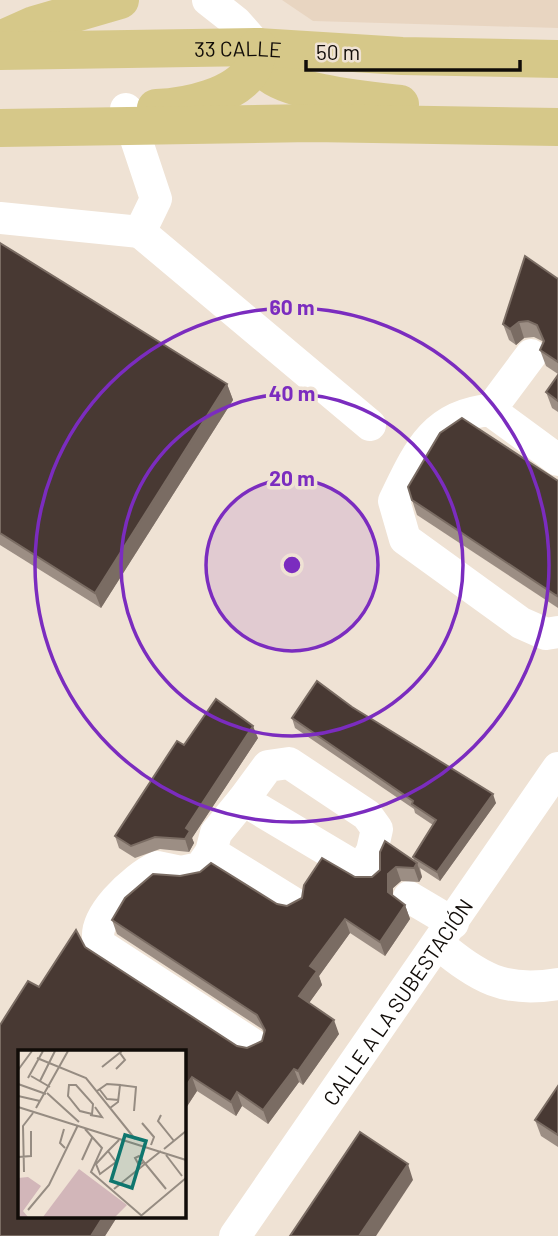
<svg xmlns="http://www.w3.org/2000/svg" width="558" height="1236" viewBox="0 0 558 1236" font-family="Barlow,sans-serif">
  <rect width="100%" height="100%" fill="#efe2d4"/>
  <!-- built -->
  <polygon fill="#e8d5c1" points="282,0 558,0 558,28 313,21"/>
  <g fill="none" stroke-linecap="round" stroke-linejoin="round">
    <!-- minor -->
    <g stroke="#fff" stroke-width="32">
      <polyline points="208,0 236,22 258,47"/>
      <polyline points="0,218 140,232 156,199 126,109"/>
      <polyline points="140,232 370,425"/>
      <polyline points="490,410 531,355"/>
      <path d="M558 460 490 410C432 415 417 454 394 501L405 539 521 623 546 634 558 632"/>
      <polyline points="243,800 268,766 289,763 367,815 377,829 372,851 361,870"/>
      <polyline points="211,852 292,902"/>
      <polyline points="409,897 453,923"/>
      <path d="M438 944C480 978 503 993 558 984"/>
      <path d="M252 1044 100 945C88 919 135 877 157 867L181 872 200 868 211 852 216 833 243 800 369 875"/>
      <path id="s1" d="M235 1236 558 768"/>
    </g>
    <!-- major -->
    <g stroke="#d6c889" stroke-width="38">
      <polyline points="0,40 34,25 120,0"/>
      <path d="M258 47C260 53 260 62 264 68 277 92 373 101 400 104"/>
      <path id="s2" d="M0 51 258 47 402 56 558 59"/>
      <path d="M156 108C186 107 236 97 253 68 256 62 257 54 258 47"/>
      <polyline points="0,128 312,123 558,127"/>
    </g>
  </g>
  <!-- wall -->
  <g fill="#9c8e84">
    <polygon points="0,243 227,384 233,400 101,608 0,545"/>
    <polygon points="558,279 558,374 546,366 540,350 543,342 542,341 534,337 524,338 516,345 509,340 503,324"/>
    <polygon points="558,375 558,412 552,408 546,392"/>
    <polygon points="558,481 558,608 417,515 412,500"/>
    <polygon points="352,707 496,803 440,881 420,868 422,877 419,882 401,881 393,888 393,896 405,905 410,919 385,956 350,933 319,976 322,985 309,1003 339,1034 303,1085 299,1082 268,1124 242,1106 236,1116 197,1091 184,1111 184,1052 19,1217 117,1217 105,1236 0,1236 39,987 85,947 237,1046 247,1048 262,1041 264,1033 262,1029 117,934 112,920 277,904 287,906 355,877 372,877 380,870 414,860 413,857 433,825 415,813 414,809 295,728 292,718"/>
    <polygon points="258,738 192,838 194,843 189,852 160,849 135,858 119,848 115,836 184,745"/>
    <polygon points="558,1086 558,1147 541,1136 535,1120"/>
  </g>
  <!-- shaded-wall -->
  <g fill="#7a6c63">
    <polygon points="519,322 524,338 516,345 510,329"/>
    <polygon points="227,384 233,400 101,608 95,593"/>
    <polygon points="253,726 258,738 192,838 194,843 189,852 185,839 186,828"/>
    <polygon points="493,794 496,803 440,881 437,872"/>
    <polygon points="417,863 422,877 419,882 414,868"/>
    <polygon points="396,867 401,881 393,888 393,905 388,892 388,874"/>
    <polygon points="405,905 410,919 385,956 380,942"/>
    <polygon points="345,919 350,933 319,976 322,985 304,1010 299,996 310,966"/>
    <polygon points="334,1020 339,1034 303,1085 298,1071"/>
    <polygon points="294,1069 299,1082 268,1124 263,1110"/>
    <polygon points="192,1077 197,1091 184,1111 184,1089"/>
    <polygon points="237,1092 242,1106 236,1116 231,1102"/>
    <polygon points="408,1164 413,1180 376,1236 359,1236"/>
    <polygon points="103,1217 117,1217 105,1236 91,1236"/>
  </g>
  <!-- building -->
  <g fill="#483933" stroke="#7a6c63" stroke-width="2">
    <polygon points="0,243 227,384 95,593 0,533"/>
    <polygon points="525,256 558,279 558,362 540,350 544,341 537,325 528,321 519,322 510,329 503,324"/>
    <polygon points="558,375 558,401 546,392"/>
    <polygon points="462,418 558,481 558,594 557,596 412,500 408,487 440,433"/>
    <polygon points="317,681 352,707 493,794 437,872 413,857 436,820 412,804 413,801 292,718"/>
    <polygon points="216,699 253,726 186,828 190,831 185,839 155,837 131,846 115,836 177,741 184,745"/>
    <polygon points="385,841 417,863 414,868 396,867 388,874 388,892 405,905 380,942 345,919 310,966 317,971 299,996 334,1020 298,1071 294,1069 263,1110 237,1092 231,1102 192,1077 184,1089 184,1052 19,1052 19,1217 103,1217 91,1236 0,1236 0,1025 28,981 39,987 76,930 85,947 237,1046 247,1048 262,1041 265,1030 257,1015 112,920 125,898 153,874 180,876 200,872 211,863 277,904 287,906 302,898 304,885 322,858 355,877 372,877 380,870 380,852"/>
    <polygon points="558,1086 558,1135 535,1120"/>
    <polygon points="360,1132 408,1164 359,1236 290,1236"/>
  </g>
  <!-- distance rings -->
  <circle cx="292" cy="565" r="86" fill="#7b2cbf" fill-opacity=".12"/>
  <g fill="none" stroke="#7b2cbf" stroke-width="3.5">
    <circle cx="292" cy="565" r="86"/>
    <circle cx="292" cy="565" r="171"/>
    <circle cx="292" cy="565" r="257"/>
  </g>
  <g text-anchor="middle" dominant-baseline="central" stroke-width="7" stroke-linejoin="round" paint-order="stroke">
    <!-- street labels -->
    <g font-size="21" fill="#110c08" stroke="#efe2d4">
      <text stroke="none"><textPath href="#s2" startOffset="238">33 CALLE</textPath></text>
      <text stroke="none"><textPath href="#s1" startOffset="285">CALLE A LA SUBESTACIÓN</textPath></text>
    </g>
  </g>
  <!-- overview -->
  <g transform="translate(18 1050)">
    <rect width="168" height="168" fill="#efe2d4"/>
    <path d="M61 119 109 155 97 167H25ZM10 127 23 136 5 161 10 167H0V128Z" fill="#d2b6b9"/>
    <path fill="none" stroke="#968c82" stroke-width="2" d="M19 8 68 28 117 89M84 17 104 1M98 19 107 10 102 3M0 20 14 1M13 26 32 37M10 28 25 1M22 31 37 1M0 34 28 44M51 35H58L75 54 74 64 62 61 50 46ZM102 35 118 37 116 61M82 40 89 49 101 50M79 41 89 34 102 35 100 52 92 58M29 43 61 72M0 46 22 51M0 57 168 110M18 58 50 1M72 65 84 67 77 57M143 65 140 71 156 91M124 73 136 87 133 95M46 79 42 93 47 98M67 79 84 98 73 122 124 166M146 99 168 81M90 101 98 112 82 124 78 114 90 101 101 90M148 105 164 126M0 107 13 106V81M64 110 74 88M126 112 121 115 117 108 121 106 148 139M6 122 5 76 15 63M96 139 143 101M10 160 31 135 60 75M124 165 168 128"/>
    <path fill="#0f766e" fill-opacity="0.15" stroke="#0f766e" stroke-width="3.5" d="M107 85 128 91 114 138 93 131Z"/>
    <rect width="168" height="168" fill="none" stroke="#110c08" stroke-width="3.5"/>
  </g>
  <circle cx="292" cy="565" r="10" fill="#7b2cbf" stroke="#efe2d4" stroke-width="3.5"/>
  <g font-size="21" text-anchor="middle" font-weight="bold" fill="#7b2cbf" stroke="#efe2d4" stroke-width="7" stroke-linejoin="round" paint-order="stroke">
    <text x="292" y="315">60 m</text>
    <text x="292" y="401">40 m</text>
    <text x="292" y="486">20 m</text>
  </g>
  <!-- scale -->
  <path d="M306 60v10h214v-10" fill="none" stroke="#110c08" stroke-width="3.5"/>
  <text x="316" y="60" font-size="21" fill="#110c08" stroke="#efe2d4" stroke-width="5" paint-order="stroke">50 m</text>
</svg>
